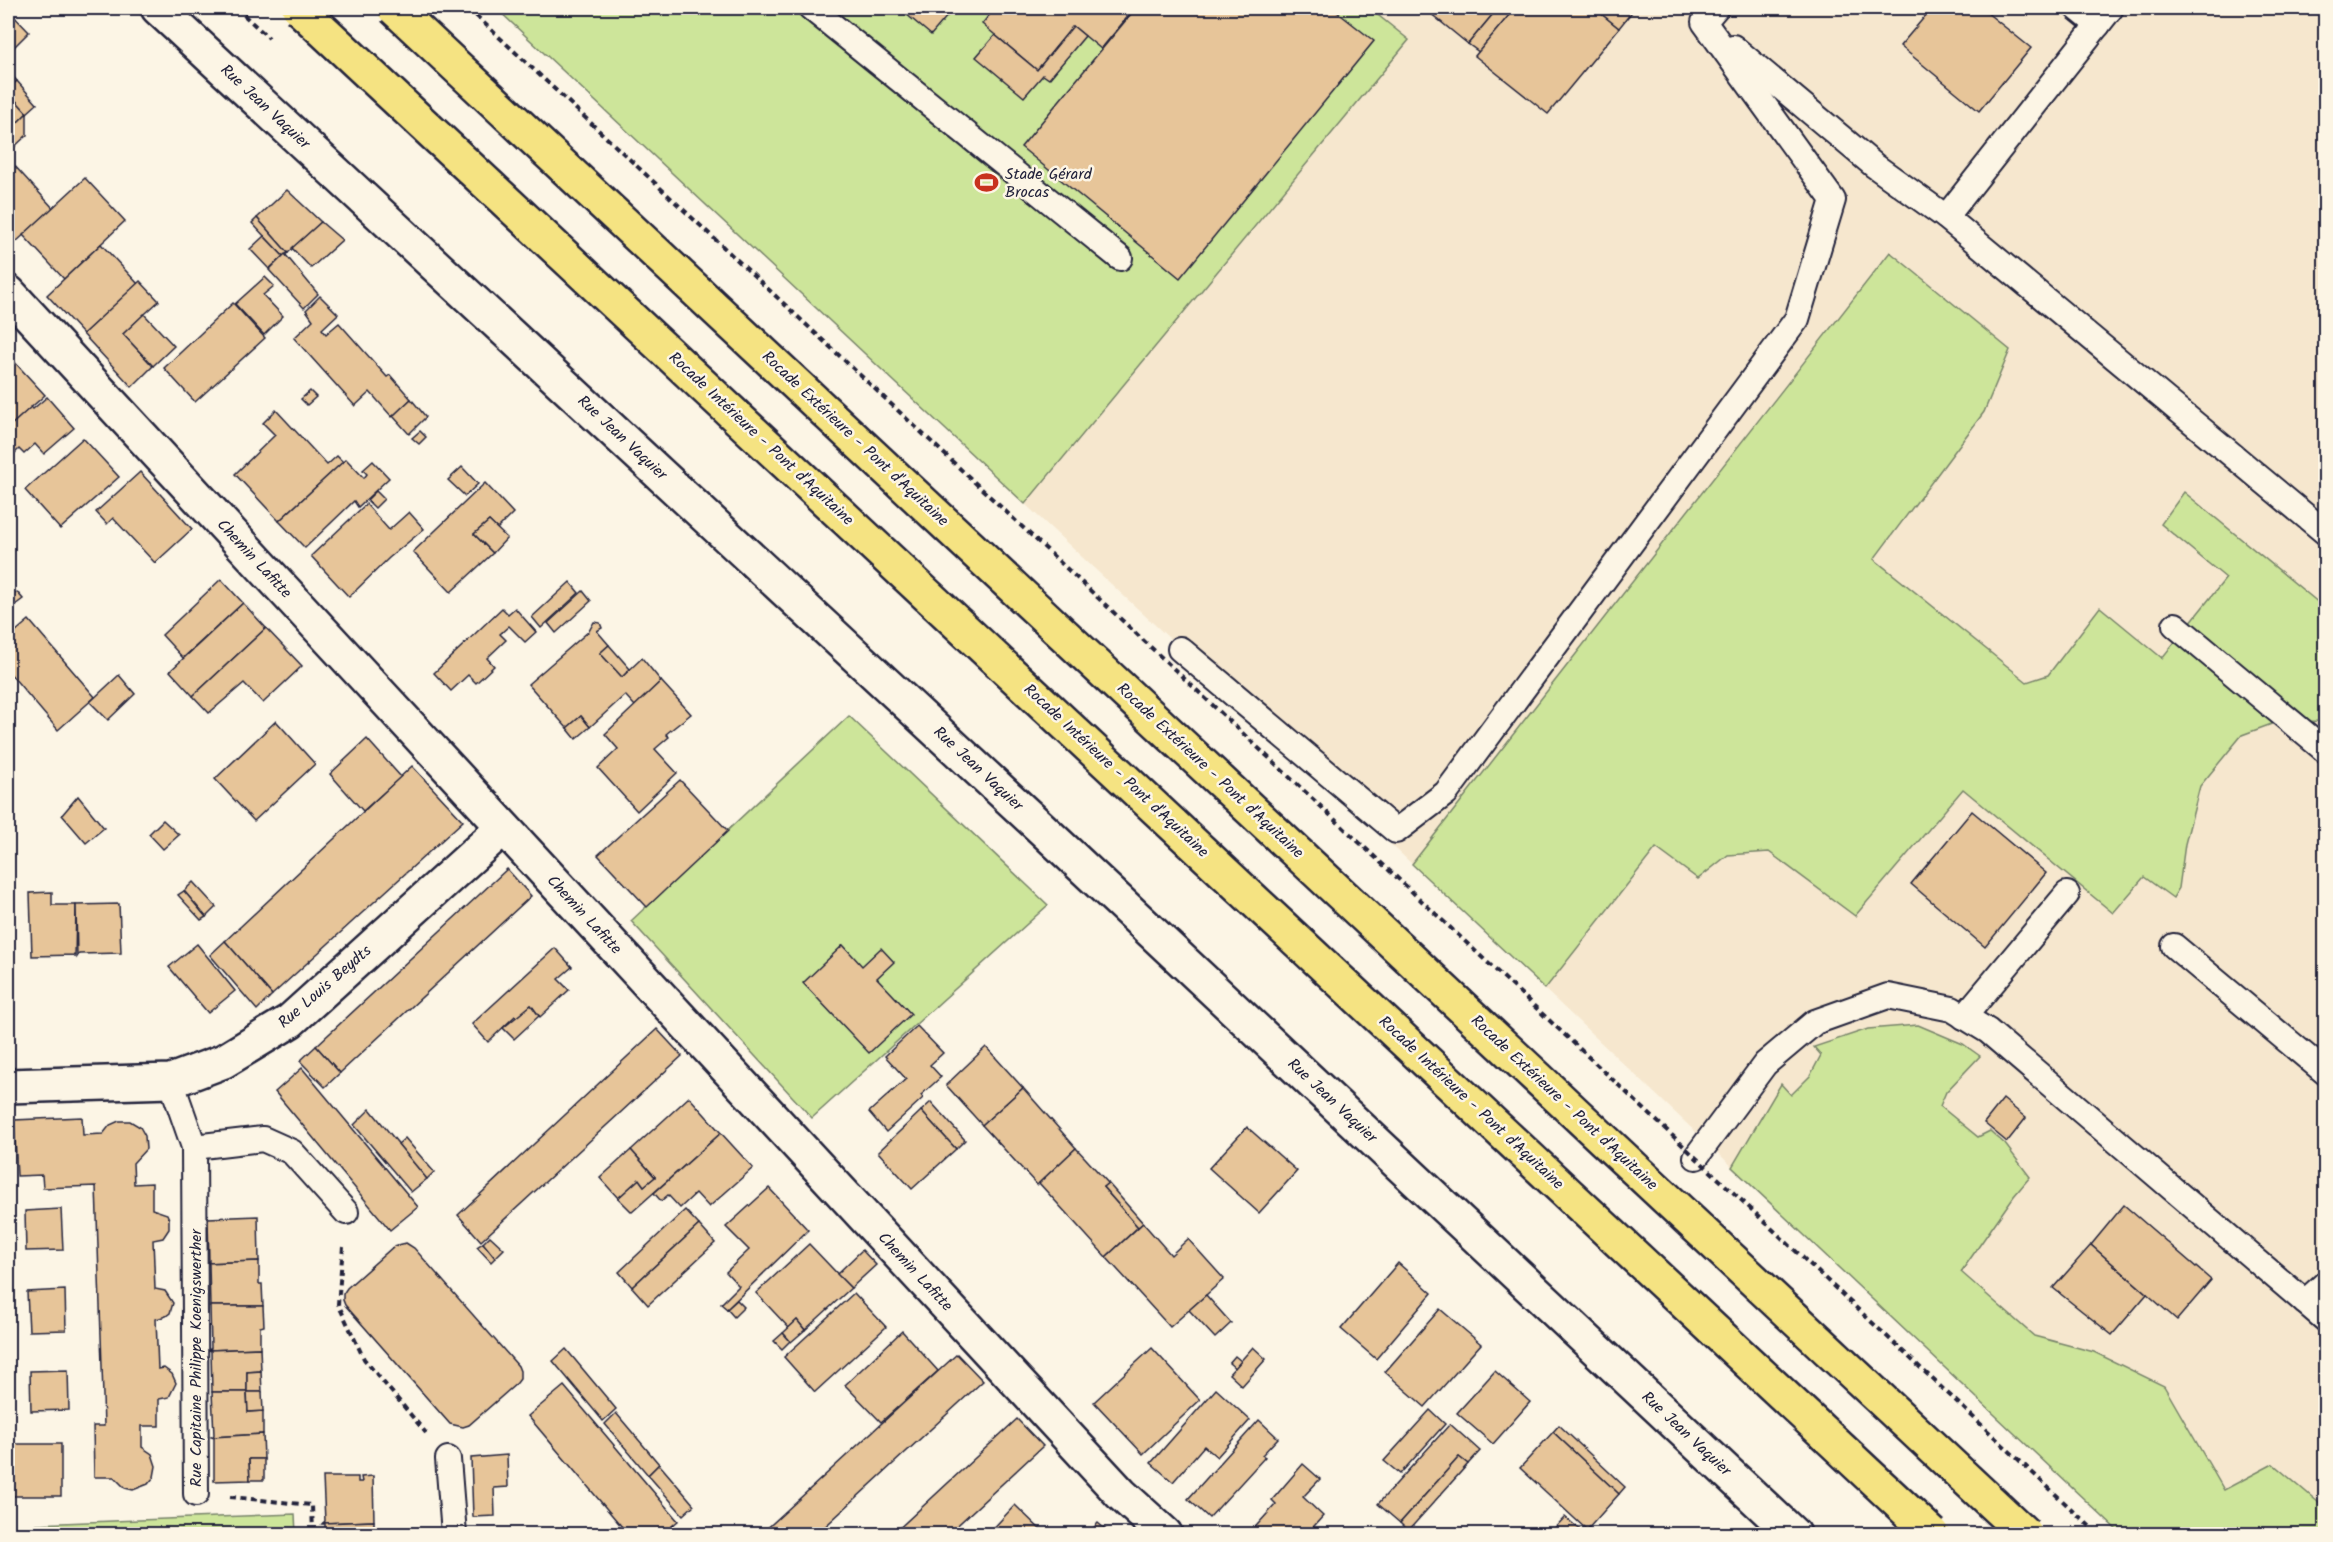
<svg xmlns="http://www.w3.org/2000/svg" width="2333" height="1542" viewBox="0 0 2333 1542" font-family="Kalam,sans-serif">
  <rect width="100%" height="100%" fill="#fcf5e5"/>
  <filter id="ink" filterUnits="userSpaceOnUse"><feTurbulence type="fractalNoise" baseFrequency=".0167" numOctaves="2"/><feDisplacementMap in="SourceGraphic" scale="12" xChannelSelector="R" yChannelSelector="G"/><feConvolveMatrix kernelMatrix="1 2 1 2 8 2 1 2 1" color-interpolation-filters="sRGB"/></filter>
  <g filter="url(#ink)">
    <!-- built -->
    <polygon fill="#f6e7ce" points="1369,8 2325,8 2325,1534 2121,1534 1412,864 1025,504 1408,41"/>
    <!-- green -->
    <g fill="#cde59a" stroke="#78846a" stroke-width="1.5">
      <polygon points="496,8 1369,8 1409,40 1025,504"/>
      <polygon points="1890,252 2010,350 1984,412 1874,559 2027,682 2048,675 2100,607 2162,658 2226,578 2161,524 2184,492 2325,608 2325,721 2277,722 2242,735 2200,786 2185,844 2179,888 2173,898 2144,877 2113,913 1963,789 1855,916 1769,852 1728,855 1698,879 1656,848 1545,989 1412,864"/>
      <polygon points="849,716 1048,905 812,1118 631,921"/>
      <polygon points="1918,1025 1963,1044 1980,1056 1946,1092 1940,1106 1978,1137 1990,1131 2005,1144 2030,1177 2014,1196 1961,1272 2034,1336 2094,1352 2164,1386 2224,1490 2273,1464 2325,1508 2325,1534 2121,1534 1732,1167 1781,1084 1791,1095 1810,1076 1821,1055 1814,1047 1868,1029"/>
      <polygon points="295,1514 296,1534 37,1534 36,1524"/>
    </g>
    <!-- building -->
    <g fill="#e7c599" stroke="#22223b" stroke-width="1.5">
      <polygon points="899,8 954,8 931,35"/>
      <polygon points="995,8 1135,8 1101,49 1073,26 1037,70 982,24"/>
      <polygon points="1136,8 1332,8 1374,41 1180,278 1021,147"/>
      <polygon points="1424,8 1498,8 1468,44"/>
      <polygon points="1498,8 1515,8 1479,52 1468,44"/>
      <polygon points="1515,8 1594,8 1619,28 1548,114 1475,56"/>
      <polygon points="1594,8 1635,8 1619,28"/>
      <polygon points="1932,8 1981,8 2031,48 1979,111 1900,46"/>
      <polygon points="8,10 29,32 8,53"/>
      <polygon points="1073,26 1085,36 1049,79 1043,75 1024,97 976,57 995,35 1037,70"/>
      <polygon points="8,71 17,81 8,89"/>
      <polygon points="17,81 37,104 27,113 8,92 8,89"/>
      <polygon points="8,92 27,113 8,132"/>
      <polygon points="27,113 27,135 10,151 8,149 8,132"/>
      <polygon points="13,164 53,208 16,242 8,232 8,169"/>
      <polygon points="85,178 125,221 64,279 23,235"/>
      <polygon points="287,190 321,222 288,253 257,218"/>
      <polygon points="257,218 288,253 283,256 252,223"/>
      <polygon points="321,222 342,240 311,268 292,248"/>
      <polygon points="264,236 283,256 269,269 250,249"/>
      <polygon points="101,244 138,284 83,334 47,295"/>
      <polygon points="285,254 318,294 304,308 269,270"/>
      <polygon points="265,277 274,286 263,295 283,316 264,335 235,304"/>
      <polygon points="140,281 159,301 123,334 153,366 132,387 83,334"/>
      <polygon points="320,296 338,314 322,329 326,334 339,323 387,377 390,375 411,399 392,417 370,392 355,406 294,338 313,320 306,310"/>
      <polygon points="233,303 265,338 195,402 164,368"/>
      <polygon points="144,314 174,346 153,366 123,334"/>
      <polygon points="9,356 45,395 8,428 8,357"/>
      <polygon points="310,391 316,397 307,405 301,399"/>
      <polygon points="47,397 74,428 44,454 35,444 24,454 19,449 8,460 8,428 31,407 33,409"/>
      <polygon points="411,399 426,417 409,434 393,416"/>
      <polygon points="276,410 327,465 337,456 343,462 279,521 235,474 275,435 263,423"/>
      <polygon points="420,431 426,437 419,444 412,438"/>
      <polygon points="83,438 119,477 60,529 25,490"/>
      <polygon points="346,459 364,478 367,474 363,470 373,461 389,478 358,507 354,501 305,548 279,521"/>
      <polygon points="462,467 478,484 465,496 448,480"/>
      <polygon points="140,472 192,529 155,563 113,518 107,524 96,512"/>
      <polygon points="485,483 513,513 497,529 489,521 474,534 493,553 451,592 413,552"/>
      <polygon points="376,491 384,499 375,508 367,500"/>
      <polygon points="366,504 389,530 409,512 424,529 389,558 349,597 311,556"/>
      <polygon points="489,521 507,538 493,553 474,534"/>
      <polygon points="221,579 243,603 183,658 162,635"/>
      <polygon points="570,582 579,593 541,628 532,617"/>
      <polygon points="583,591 591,601 556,633 548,623"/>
      <polygon points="17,592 23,599 15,605 10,598"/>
      <polygon points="243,603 266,628 193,696 170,671"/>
      <polygon points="502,608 508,614 515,608 536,632 525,642 509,626 500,634 506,640 487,658 494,666 476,683 468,675 451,691 434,673"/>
      <polygon points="29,620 95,697 58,730 8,671 8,638"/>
      <polygon points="594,622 600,623 602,628 597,631 609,645 600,653 622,677 642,658 661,681 635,706 625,695 590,727 581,716 567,728 528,684 589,631"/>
      <polygon points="266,628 302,666 263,703 244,683 209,713 193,696"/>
      <polygon points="609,645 630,669 622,677 600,653"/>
      <polygon points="119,675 135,694 108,720 90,702"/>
      <polygon points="661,681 691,714 666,734 669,737 655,749 677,773 637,811 598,768 618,749 605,734"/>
      <polygon points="581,716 590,727 576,739 567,728"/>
      <polygon points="276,721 315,764 254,821 215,779"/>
      <polygon points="367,739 401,777 363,811 330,774"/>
      <polygon points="412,766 463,821 272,995 225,941"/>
      <polygon points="680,780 728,831 647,907 598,855"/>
      <polygon points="78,796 104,828 86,843 62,815"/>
      <polygon points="1972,811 2046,873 1985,947 1911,884"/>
      <polygon points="163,820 179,835 163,849 149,834"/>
      <polygon points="507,869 531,896 340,1073 316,1046"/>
      <polygon points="193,882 216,907 206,917 184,891"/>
      <polygon points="184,891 206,917 201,920 178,895"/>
      <polygon points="52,892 52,905 76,905 75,958 75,955 32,956 30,893"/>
      <polygon points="119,904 121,953 79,954 77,957 76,905"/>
      <polygon points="225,941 272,995 257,1010 210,955"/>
      <polygon points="197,944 235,991 208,1013 169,967"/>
      <polygon points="843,945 862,966 881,948 894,962 877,978 911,1014 869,1053 803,983"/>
      <polygon points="555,948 572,967 558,979 569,990 540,1017 531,1005 517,1018 515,1016 488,1042 472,1024"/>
      <polygon points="531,1005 539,1016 514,1039 503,1028"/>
      <polygon points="917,1026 943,1053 930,1065 941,1077 921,1095 923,1098 886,1132 869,1112 906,1079 885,1056"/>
      <polygon points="657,1029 682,1056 481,1241 458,1215"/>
      <polygon points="316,1046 340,1073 325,1087 300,1061"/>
      <polygon points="986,1047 1023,1088 982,1125 946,1085"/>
      <polygon points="302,1068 418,1207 390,1230 275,1092"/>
      <polygon points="1023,1088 1076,1148 1037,1185 982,1125"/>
      <polygon points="689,1097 721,1133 632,1212 618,1198 639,1179 644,1186 655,1177 631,1150"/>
      <polygon points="2003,1099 2026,1118 2007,1142 1984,1123"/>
      <polygon points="931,1102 965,1140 956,1149 921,1111"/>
      <polygon points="370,1109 427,1179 411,1192 354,1125"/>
      <polygon points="921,1111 956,1149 912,1189 878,1152"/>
      <polygon points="82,1117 83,1135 103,1134 110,1125 119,1121 130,1121 140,1127 145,1136 146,1149 133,1163 134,1184 152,1183 152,1209 167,1214 169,1219 169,1229 163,1238 153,1240 155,1289 165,1291 173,1303 170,1313 166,1316 156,1319 158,1369 164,1368 172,1374 176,1383 169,1397 159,1399 159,1426 142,1426 142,1447 152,1454 156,1466 154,1477 148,1484 133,1490 125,1488 114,1477 94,1477 93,1426 104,1426 96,1186 43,1188 42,1175 17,1176 14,1120"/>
      <polygon points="1247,1127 1297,1171 1259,1213 1209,1168"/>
      <polygon points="721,1133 753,1168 709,1207 696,1193 680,1208 668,1195 661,1201 654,1193"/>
      <polygon points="405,1138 434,1172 427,1179 398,1144"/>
      <polygon points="1076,1148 1108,1183 1103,1187 1138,1227 1106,1257 1039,1183"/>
      <polygon points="631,1150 655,1177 644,1186 639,1179 618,1198 600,1178"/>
      <polygon points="1108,1183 1143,1223 1138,1227 1103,1187"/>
      <polygon points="769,1188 808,1230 727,1309 721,1304 739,1286 726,1272 749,1250 726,1227"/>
      <polygon points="2124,1205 2211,1280 2177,1320 2091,1245"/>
      <polygon points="61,1209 63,1250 26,1251 25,1211"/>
      <polygon points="685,1210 699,1225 632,1287 619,1272"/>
      <polygon points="258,1216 259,1261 206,1263 209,1262 208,1218"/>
      <polygon points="1143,1223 1171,1255 1188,1239 1224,1279 1170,1327 1106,1257"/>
      <polygon points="699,1225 715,1243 648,1305 632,1287"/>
      <polygon points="490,1236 504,1249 495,1258 483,1243"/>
      <polygon points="406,1243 414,1248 518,1366 520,1371 520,1379 517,1383 469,1425 463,1427 450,1424 345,1305 343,1300 343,1294 347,1288 394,1246"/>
      <polygon points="483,1243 495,1258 491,1262 477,1247"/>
      <polygon points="809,1244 851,1288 805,1330 797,1320 789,1328 756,1293"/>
      <polygon points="2091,1245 2147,1294 2112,1335 2053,1288"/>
      <polygon points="862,1250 876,1265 851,1288 837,1274"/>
      <polygon points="259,1261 259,1284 262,1284 263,1306 210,1306 209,1264 206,1263"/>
      <polygon points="1398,1263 1432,1293 1376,1359 1341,1329"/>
      <polygon points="65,1290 66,1330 29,1331 27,1292"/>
      <polygon points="854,1293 886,1327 815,1392 784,1357"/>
      <polygon points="1206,1295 1231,1323 1215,1338 1189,1310"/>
      <polygon points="737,1300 744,1307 734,1317 727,1309"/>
      <polygon points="210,1306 263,1306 264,1326 260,1327 260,1348 209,1350 211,1348"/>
      <polygon points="1440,1309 1481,1344 1425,1407 1385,1372"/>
      <polygon points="797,1320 805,1330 791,1342 783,1333"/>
      <polygon points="902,1331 938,1371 881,1422 845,1385"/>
      <polygon points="783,1333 790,1341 782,1349 774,1341"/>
      <polygon points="1253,1347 1266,1359 1242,1386 1229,1374"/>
      <polygon points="260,1348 261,1371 247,1372 247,1392 212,1392 211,1351 209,1350"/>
      <polygon points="1152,1348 1200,1400 1143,1454 1094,1402"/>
      <polygon points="566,1349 616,1409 603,1421 553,1361"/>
      <polygon points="957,1354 983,1381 817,1534 761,1534"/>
      <polygon points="1235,1356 1241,1361 1235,1368 1229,1363"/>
      <polygon points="68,1370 69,1410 31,1411 30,1371"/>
      <polygon points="261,1371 262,1392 247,1392 247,1372"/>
      <polygon points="1495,1371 1530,1402 1493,1444 1457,1413"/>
      <polygon points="564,1386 678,1521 662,1534 628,1534 528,1416"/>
      <polygon points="1216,1389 1250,1420 1217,1457 1204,1446 1173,1482 1151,1463"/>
      <polygon points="212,1392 247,1392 248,1412 263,1411 263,1434 212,1437 214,1435"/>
      <polygon points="247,1392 262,1392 263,1411 248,1412"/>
      <polygon points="1430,1410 1445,1424 1400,1474 1384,1461"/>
      <polygon points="616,1413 659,1464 648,1475 605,1424"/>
      <polygon points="1017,1419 1043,1446 948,1534 893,1534"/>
      <polygon points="1259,1420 1278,1438 1262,1455 1265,1457 1209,1518 1188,1499"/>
      <polygon points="1450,1424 1480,1451 1468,1464 1459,1457 1400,1523 1378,1504"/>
      <polygon points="1559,1425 1625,1487 1619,1494 1553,1432"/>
      <polygon points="8,1432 13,1432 13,1444 61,1444 61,1496 8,1496"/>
      <polygon points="1553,1432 1619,1494 1587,1530 1520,1468"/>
      <polygon points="263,1434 264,1459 249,1459 250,1480 214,1481 214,1438 212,1437"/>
      <polygon points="507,1455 508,1487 494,1488 495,1516 473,1517 471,1458"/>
      <polygon points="1459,1457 1468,1464 1408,1531 1400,1523"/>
      <polygon points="249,1459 264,1459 264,1480 250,1480"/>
      <polygon points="659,1464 694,1505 683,1515 648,1475"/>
      <polygon points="1303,1464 1320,1479 1303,1497 1323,1516 1307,1534 1249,1534 1276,1504 1272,1500"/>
      <polygon points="373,1476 374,1521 323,1523 325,1521 323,1477 358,1477 358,1482 362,1482 361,1477"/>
      <polygon points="1015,1505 1045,1534 988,1534"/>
      <polygon points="1565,1517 1584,1533 1583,1534 1549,1534"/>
      <polygon points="374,1521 374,1534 325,1534 325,1524 322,1524 323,1523"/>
      <polygon points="1098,1523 1111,1534 1088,1534"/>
    </g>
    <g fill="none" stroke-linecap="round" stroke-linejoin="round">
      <defs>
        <g id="lane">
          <polyline points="811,8 1120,258"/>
          <polyline points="2077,8 2098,25"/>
          <polyline points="1733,47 1875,166 1946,217 2326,533"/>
          <polyline points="1946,217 2111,8"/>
          <polyline points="2175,625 2326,751"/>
          <polyline points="1180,649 1396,831 1446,793 1797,319 1833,200 1704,22 1716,8"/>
          <polyline points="2174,946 2326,1073"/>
          <polyline points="1964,1017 2067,894"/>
          <polyline points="171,1081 194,1147 196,1494"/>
          <polyline points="194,1147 263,1139 292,1152 346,1212"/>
          <polyline points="1696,1157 1765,1064 1815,1022 1888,996 1952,1009 1988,1031 2326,1320"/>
          <polyline points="2305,1302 2326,1283"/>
          <polyline points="448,1459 454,1534"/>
        </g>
        <g id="street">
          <polyline points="158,8 1039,826 1793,1534"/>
          <polyline points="8,292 1121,1494 1165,1534"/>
          <polyline points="8,1086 171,1081 224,1061 290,1021 503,828"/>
        </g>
      </defs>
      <!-- lane casing -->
      <use href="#lane" stroke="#22223b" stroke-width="28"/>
      <!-- street casing -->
      <use href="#street" stroke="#22223b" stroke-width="38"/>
      <!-- path -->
      <g stroke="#22223b" stroke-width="4" stroke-dasharray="6 4.5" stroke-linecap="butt">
        <polyline points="343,1247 338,1304 364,1359 426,1433"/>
        <polyline points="230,1497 312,1505 313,1534"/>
      </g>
      <!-- lane -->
      <use href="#lane" stroke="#fcf5e5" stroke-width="24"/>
      <!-- street -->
      <use href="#street" stroke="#fcf5e5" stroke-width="33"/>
      <defs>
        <g id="highway-bridge">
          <polyline points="299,8 1932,1534"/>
          <polyline points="394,8 2025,1534"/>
        </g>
      </defs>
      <!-- highway-bridge casing -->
      <use href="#highway-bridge" stroke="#22223b" stroke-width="38" stroke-linecap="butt"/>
      <!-- path-bridge -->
      <g stroke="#22223b" stroke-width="4" stroke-dasharray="6 4.5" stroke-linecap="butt">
        <polyline points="236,8 269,38"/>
        <polyline points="468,8 2098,1534"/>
      </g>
      <!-- highway-bridge -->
      <use href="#highway-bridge" stroke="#f5e382" stroke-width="33"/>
    </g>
  </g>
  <!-- icons -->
  <defs>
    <symbol id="stadium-bare" viewBox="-9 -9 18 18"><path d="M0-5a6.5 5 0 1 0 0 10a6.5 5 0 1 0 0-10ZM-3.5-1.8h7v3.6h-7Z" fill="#c8321e" stroke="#fcf5e5" stroke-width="2.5" paint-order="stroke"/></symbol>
  </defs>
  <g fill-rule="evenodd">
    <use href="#stadium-bare" x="970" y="166" width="33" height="33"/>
  </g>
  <g text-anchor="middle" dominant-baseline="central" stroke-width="5" stroke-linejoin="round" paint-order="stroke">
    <!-- street labels -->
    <g font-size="16" fill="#22223b" stroke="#fcf5e5">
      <text transform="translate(265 107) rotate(43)">Rue Jean Vaquier</text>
      <text transform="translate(622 438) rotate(43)">Rue Jean Vaquier</text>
      <text transform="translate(761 439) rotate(43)">Rocade Intérieure - Pont d'Aquitaine</text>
      <text transform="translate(855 439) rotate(43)">Rocade Extérieure - Pont d'Aquitaine</text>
      <text transform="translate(254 559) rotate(47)">Chemin Lafitte</text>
      <text transform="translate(978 769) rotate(43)">Rue Jean Vaquier</text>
      <text transform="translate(1116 771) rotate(43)">Rocade Intérieure - Pont d'Aquitaine</text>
      <text transform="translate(1210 771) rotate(43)">Rocade Extérieure - Pont d'Aquitaine</text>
      <text transform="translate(584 915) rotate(47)">Chemin Lafitte</text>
      <text transform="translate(325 987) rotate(-41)">Rue Louis Beydts</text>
      <text transform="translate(1332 1101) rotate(43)">Rue Jean Vaquier</text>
      <text transform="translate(1471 1103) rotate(43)">Rocade Intérieure - Pont d'Aquitaine</text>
      <text transform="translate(1564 1103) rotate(43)">Rocade Extérieure - Pont d'Aquitaine</text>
      <text transform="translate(915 1272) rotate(47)">Chemin Lafitte</text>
      <text transform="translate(196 1358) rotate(-90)">Rue Capitaine Philippe Koenigswerther</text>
      <text transform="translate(1686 1434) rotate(43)">Rue Jean Vaquier</text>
    </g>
    <!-- poi labels -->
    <g font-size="16" fill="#22223b" stroke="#fcf5e5" text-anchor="start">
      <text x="1005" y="174">Stade Gérard<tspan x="1005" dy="18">Brocas</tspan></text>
    </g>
  </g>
  <!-- margin -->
  <rect width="2333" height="1542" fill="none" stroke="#fcf5e5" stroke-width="30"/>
  <rect x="15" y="15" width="2303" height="1512" fill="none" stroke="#22223b" stroke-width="2" filter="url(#ink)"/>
</svg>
